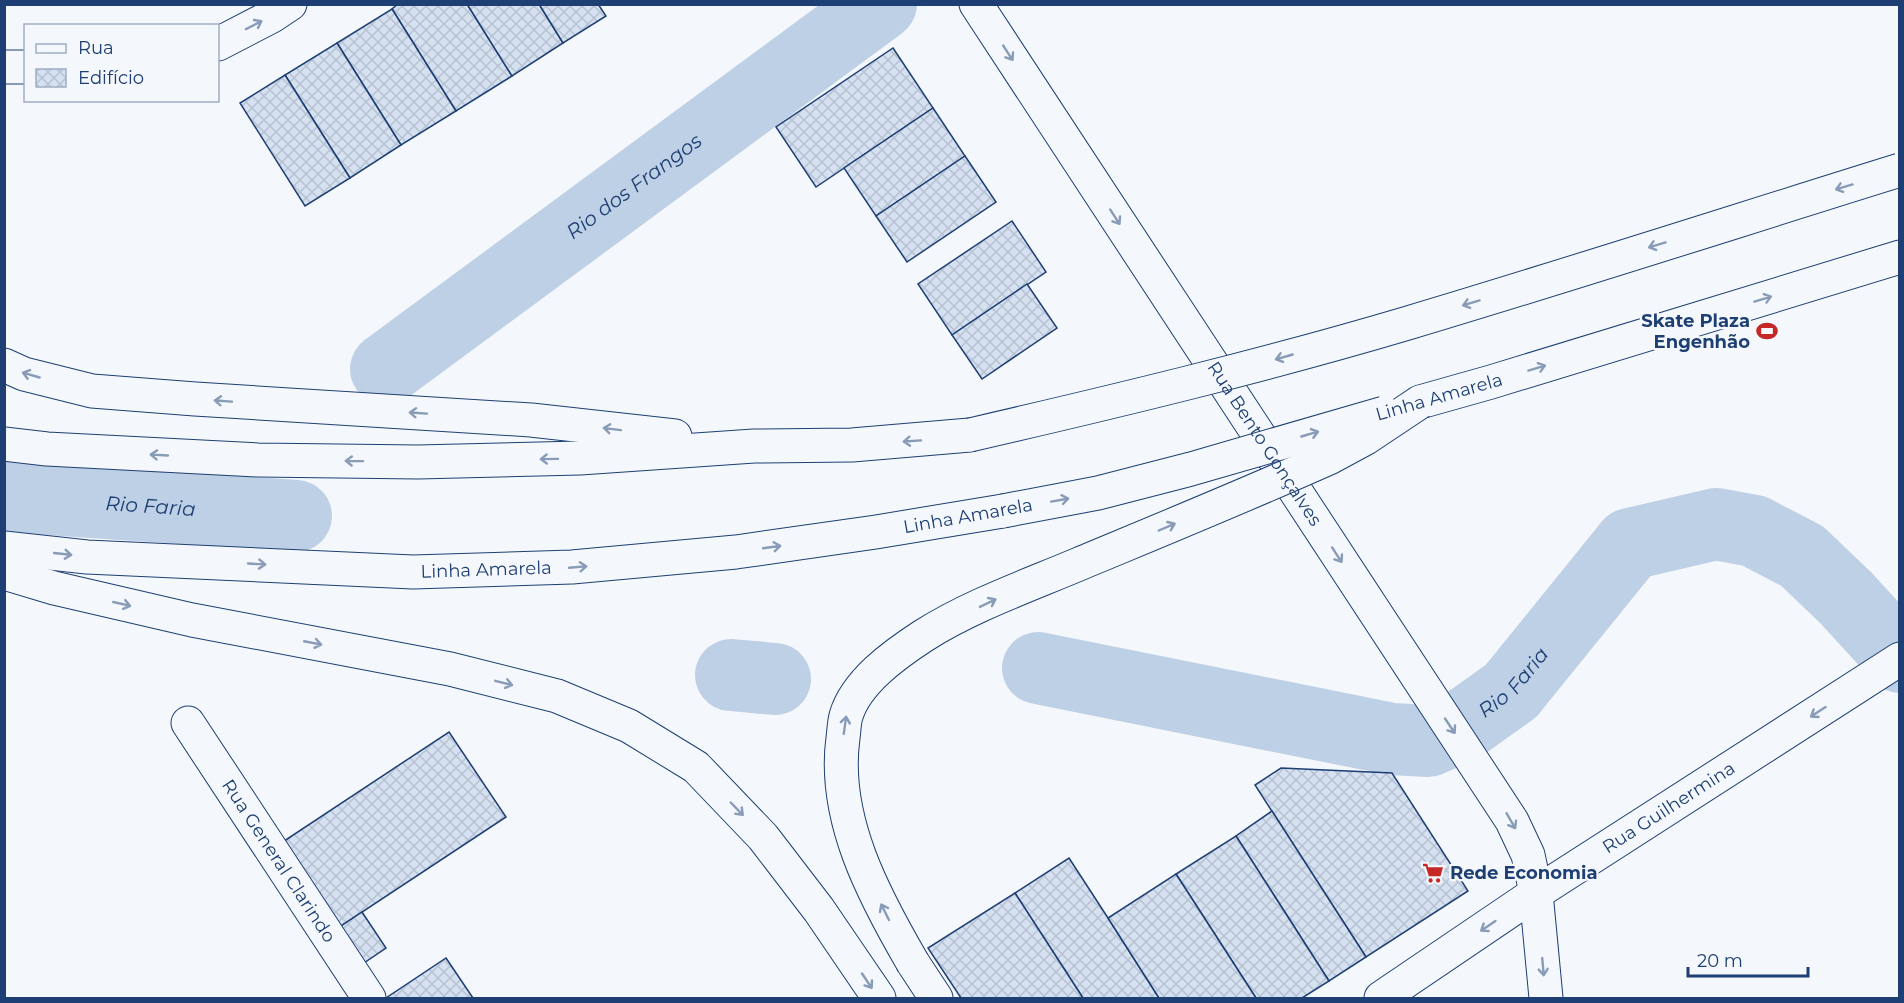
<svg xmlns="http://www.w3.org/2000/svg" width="1904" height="1003" viewBox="0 0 1904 1003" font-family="Montserrat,sans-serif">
  <defs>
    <pattern id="building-cross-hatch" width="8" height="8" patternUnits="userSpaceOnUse" patternTransform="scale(1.5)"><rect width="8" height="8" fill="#d5e0f0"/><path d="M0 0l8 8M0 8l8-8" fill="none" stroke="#b6c1d1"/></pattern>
  </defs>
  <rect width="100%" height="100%" fill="#f4f7fb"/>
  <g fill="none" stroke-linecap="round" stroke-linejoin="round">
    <!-- river -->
    <g stroke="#bed0e5" stroke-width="72">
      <path id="s1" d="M386 369 881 4"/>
      <path id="s2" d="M4 496 296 516"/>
      <path id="s3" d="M1038 668 1392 739 1428 741 1462 726 1511 691 1630 544 1716 524 1754 531 1802 556 1846 598 1900 657"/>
      <polyline points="731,675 775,679"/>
    </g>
  </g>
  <!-- building -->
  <g fill="url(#building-cross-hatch)" stroke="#1d3f73" stroke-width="1.5">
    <polygon points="398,4 467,4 512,76 456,111 392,9"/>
    <polygon points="467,4 539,4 563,43 512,76"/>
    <polygon points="539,4 598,4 606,16 563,43"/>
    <polygon points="392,9 456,111 401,145 337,43"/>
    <polygon points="337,43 401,145 350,178 285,75"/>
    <polygon points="893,48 933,108 816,187 776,127"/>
    <polygon points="285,75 350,178 305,206 240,103"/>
    <polygon points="933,108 965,156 876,216 844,168"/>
    <polygon points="965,156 996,202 907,262 876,216"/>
    <polygon points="1012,221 1046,272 952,335 918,284"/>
    <polygon points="1027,284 1057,328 982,379 952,335"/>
    <polygon points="449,732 506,817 329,934 272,849"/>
    <polygon points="1281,768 1392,773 1468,891 1366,957 1255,785"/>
    <polygon points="1272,811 1366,957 1329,981 1236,836"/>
    <polygon points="1236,836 1329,981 1302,998 1256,998 1176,874"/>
    <polygon points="1069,858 1108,918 1159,998 1083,998 1015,893"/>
    <polygon points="1176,874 1256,998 1159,998 1108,918"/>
    <polygon points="1015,893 1083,998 961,998 928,948"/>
    <polygon points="362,912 386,948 352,971 329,934"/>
    <polygon points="446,958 473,998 386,998"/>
  </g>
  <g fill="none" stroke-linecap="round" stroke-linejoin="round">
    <defs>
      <g id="street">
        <path id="s4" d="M188 723 369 998"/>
      </g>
      <g id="secondary">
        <path id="s5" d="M976 4 1512 821 1528 855 1536 893 1546 998"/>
        <polyline points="218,44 272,16 290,4"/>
        <polyline points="4,67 26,67"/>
        <path id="s6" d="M1381 998 1536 893 1900 659"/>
      </g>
      <g id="highway">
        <polyline points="4,365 24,374 92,391 195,399 531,420 675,436"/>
        <polyline points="1420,402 1491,382 1900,257"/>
        <polyline points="4,444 47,449 258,460 418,462 580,458 754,446 852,445 970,435"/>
        <path id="s7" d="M4 548 87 557 413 572 572 567 736 552 876 532 1003 511"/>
        <polyline points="4,573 54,588 192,620 450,669 557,696 629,726 696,767 763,837 819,910 879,998"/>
        <polyline points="913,963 936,998"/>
      </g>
    </defs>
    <!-- street casing -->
    <use href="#street" stroke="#1d3f73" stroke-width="35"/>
    <!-- secondary casing -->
    <use href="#secondary" stroke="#1d3f73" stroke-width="35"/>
    <!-- highway casing -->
    <use href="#highway" stroke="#1d3f73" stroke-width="35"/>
    <!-- street -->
    <use href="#street" stroke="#f4f7fb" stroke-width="33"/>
    <!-- secondary -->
    <use href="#secondary" stroke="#f4f7fb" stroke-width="33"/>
    <!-- highway -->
    <use href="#highway" stroke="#f4f7fb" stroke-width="33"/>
    <defs>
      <g id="highway-bridge">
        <path d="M970 435C1117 401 1263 366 1408 323 1572 274 1736 221 1900 170"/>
        <polyline points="1003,511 1098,493 1191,469 1384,413"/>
        <path d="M913 963C874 896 832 818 843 738 844 731 844 723 846 716 856 682 894 655 923 636 970 606 1027 586 1079 564 1163 529 1246 495 1329 458L1366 438 1420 402"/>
      </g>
    </defs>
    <!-- highway-bridge casing -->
    <use href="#highway-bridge" stroke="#1d3f73" stroke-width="35" stroke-linecap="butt"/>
    <!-- highway-bridge -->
    <use href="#highway-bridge" stroke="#f4f7fb" stroke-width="33"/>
  </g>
  <!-- one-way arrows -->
  <defs><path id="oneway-shaft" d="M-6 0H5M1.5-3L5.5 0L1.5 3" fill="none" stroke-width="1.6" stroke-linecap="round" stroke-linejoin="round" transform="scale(1.5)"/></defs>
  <g stroke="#889bb7">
    <use href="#oneway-shaft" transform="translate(254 25) rotate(-27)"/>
    <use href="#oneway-shaft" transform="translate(1008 53) rotate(57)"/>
    <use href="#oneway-shaft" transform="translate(1844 187) rotate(163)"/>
    <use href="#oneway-shaft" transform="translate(1115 217) rotate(57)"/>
    <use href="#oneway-shaft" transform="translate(1657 245) rotate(163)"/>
    <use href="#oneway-shaft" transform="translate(1763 299) rotate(-17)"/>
    <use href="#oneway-shaft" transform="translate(1471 303) rotate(163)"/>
    <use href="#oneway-shaft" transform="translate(1284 357) rotate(164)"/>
    <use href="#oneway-shaft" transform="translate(1537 368) rotate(-17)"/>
    <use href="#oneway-shaft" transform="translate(31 375) rotate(-164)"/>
    <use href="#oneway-shaft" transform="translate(223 401) rotate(-176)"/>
    <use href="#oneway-shaft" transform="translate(418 413) rotate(-176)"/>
    <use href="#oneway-shaft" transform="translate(612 429) rotate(-173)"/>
    <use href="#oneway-shaft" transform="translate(1310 434) rotate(-16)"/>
    <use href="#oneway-shaft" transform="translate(912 441) rotate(176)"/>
    <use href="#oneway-shaft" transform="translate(159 455) rotate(-177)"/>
    <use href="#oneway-shaft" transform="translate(549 459) rotate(179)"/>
    <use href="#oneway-shaft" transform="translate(354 461) rotate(-179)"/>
    <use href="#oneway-shaft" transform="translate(1060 500) rotate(-10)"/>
    <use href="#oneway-shaft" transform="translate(1167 527) rotate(-23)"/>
    <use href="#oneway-shaft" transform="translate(772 547) rotate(-8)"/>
    <use href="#oneway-shaft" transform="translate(63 554) rotate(6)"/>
    <use href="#oneway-shaft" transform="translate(1337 555) rotate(57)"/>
    <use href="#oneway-shaft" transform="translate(257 564) rotate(3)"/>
    <use href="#oneway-shaft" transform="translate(578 567) rotate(-5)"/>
    <use href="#oneway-shaft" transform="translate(988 603) rotate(-26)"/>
    <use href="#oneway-shaft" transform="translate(122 604) rotate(13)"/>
    <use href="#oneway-shaft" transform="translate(313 643) rotate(11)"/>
    <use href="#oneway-shaft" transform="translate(504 683) rotate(14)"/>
    <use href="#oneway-shaft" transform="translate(1818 712) rotate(147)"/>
    <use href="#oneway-shaft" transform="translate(845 725) rotate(-82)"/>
    <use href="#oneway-shaft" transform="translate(1450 726) rotate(56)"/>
    <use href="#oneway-shaft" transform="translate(737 809) rotate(46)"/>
    <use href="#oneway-shaft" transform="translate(1511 821) rotate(60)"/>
    <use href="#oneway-shaft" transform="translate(885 912) rotate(-116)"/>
    <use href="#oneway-shaft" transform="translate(1488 926) rotate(146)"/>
    <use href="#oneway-shaft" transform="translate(1543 967) rotate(85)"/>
    <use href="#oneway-shaft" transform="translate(867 981) rotate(56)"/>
  </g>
  <!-- icons -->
  <defs>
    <symbol id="stadium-bare" viewBox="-9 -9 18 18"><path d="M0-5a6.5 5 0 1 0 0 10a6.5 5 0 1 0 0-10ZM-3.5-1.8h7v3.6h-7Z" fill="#c62828" stroke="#f4f7fb" stroke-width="2.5" paint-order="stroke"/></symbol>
    <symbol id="supermarket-bare" viewBox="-9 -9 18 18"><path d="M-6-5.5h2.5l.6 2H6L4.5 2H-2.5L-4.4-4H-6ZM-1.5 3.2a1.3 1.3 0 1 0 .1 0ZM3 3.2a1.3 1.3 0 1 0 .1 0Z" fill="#c62828" stroke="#f4f7fb" stroke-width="2.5" paint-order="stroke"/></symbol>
  </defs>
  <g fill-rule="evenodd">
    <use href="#stadium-bare" x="1752" y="316" width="30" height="30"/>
    <use href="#supermarket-bare" x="1418" y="858" width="30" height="30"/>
  </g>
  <g text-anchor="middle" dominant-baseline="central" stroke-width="4.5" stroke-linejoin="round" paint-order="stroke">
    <!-- poi labels -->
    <g font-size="18" font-weight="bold" fill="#1d3f73" stroke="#f4f7fb" text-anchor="end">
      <text x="1750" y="321">Skate Plaza<tspan x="1750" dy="21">Engenhão</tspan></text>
      <text x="1450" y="873" text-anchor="start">Rede Economia</text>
    </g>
    <!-- street labels -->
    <g font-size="18" fill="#1d3f73" stroke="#f4f7fb">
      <text transform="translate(1439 397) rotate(-16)">Linha Amarela</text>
      <text stroke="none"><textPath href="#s5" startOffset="526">Rua Bento Gonçalves</textPath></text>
      <text transform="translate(968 516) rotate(-10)">Linha Amarela</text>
      <text stroke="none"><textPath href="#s7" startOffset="483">Linha Amarela</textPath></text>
      <text stroke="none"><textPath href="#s6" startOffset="345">Rua Guilhermina</textPath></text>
      <text stroke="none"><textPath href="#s4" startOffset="165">Rua General Clarindo</textPath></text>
    </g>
    <!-- water labels -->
    <g font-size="20" font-style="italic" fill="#1d3f73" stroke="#f4f7fb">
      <text stroke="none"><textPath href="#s1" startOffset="308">Rio dos Frangos</textPath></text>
      <text stroke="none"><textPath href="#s2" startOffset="147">Rio Faria</textPath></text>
      <text stroke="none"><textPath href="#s3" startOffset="502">Rio Faria</textPath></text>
    </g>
  </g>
  <!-- border -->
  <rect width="1904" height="1003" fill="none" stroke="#1d3f73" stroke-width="12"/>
  <!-- legend -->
  <rect x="24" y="24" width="195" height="78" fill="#f4f7fb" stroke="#9eadc5" stroke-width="1.5"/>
  <rect x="36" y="44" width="30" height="9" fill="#f4f7fb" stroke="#9eadc5" stroke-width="1.5"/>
  <text x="78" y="54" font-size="18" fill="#1d3f73">Rua</text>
  <rect x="36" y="69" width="30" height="18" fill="url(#building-cross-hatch)" stroke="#9eadc5" stroke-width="1.5"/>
  <text x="78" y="84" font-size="18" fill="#1d3f73">Edifício</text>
  <!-- scale -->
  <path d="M1688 967v9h120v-9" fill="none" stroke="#1d3f73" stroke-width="3"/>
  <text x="1697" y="967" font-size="18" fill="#1d3f73" stroke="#f4f7fb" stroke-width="4.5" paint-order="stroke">20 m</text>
</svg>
